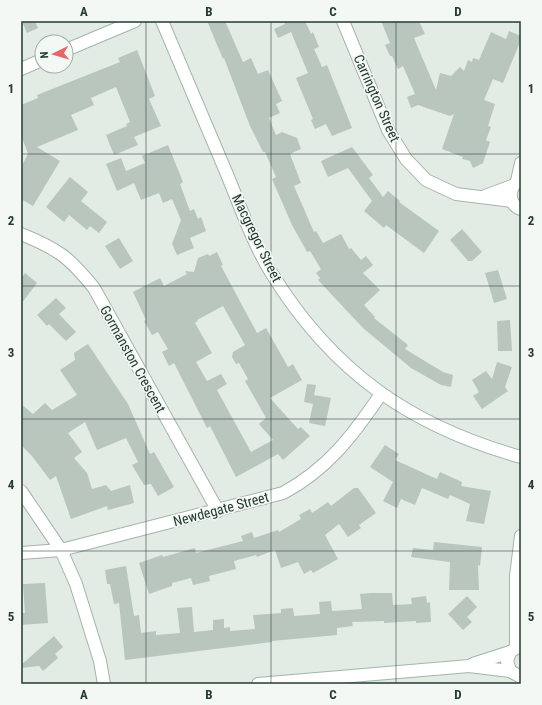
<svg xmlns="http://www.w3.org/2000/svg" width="542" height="705" viewBox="0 0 542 705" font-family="'Roboto Condensed',sans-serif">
  <rect width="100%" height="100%" fill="#e3ebe5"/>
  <!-- building -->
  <g fill="#b8c6be" fill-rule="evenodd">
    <polygon points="22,21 35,21 38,28 27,33"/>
    <polygon points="207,21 225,21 243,62 251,58 258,74 268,70 282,101 276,104 280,113 269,118 276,135 282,132 297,138 301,149 290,154 301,183 294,186 314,232 316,231 323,243 341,234 349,249 351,248 361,260 366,256 373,265 363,273 380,290 364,305 375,317 374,318 408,345 405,349 443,372 453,375 451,387 441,385 411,368 363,328 318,280 320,278 316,273 321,269 310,251 307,252 292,225 272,179 276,177 265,152 263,152 250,126 224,58 223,59"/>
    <polygon points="284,21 305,21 311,34 313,32 319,47 314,49 322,67 327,65 352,128 332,136 326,124 315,129 311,120 313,119 296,78 308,73 291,32 278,38 274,29 285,24"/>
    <polygon points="381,21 419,21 425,34 414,38 436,90 440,73 451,76 460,67 464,71 468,60 472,62 473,58 479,60 491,32 506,39 509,31 521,36 521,40 503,83 493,79 484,100 495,104 488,126 491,127 486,140 490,142 483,163 473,168 470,161 462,159 463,157 442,149 454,114 450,116 418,105 411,108 407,97 415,94 403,66 398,69 392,56 390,56 385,45 390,43"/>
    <polygon points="137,50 155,96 149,99 161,126 134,137 138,145 114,155 106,135 127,126 126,124 130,122 116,87 91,98 94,105 71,115 78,130 37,147 60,161 33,206 21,199 21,167 28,154 21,135 21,105 38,98 37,95 120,62 118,58"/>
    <polygon points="168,145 183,182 180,184 190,211 194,209 198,219 201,217 206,231 190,238 194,248 177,255 172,244 181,220 172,199 163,203 159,193 141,200 134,183 117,191 106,164 121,158 126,171 145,163 142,156"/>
    <polygon points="352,147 373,175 369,178 383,197 388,191 400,201 399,202 439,231 424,253 386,225 384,228 364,211 372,201 348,168 328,177 321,161"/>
    <polygon points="70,177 88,192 81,201 107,222 99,233 90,226 87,230 69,215 64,222 46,207"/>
    <polygon points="462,229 482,252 472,261 468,261 450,240"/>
    <polygon points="119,238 133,261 120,269 105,246"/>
    <path d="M217 252 223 265 221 266 257 333 266 328 288 367 293 364 302 380 270 398 298 429 301 427 310 436 283 460 278 454 236 477 210 426 207 428 174 363 169 366 162 352 168 349 158 332 152 335 144 321 146 320 133 292 160 278 164 286 187 274 185 271 194 272 198 258 208 254 209 256ZM223 306 245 345 233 352 232 357 236 364 239 363 248 379 245 381 266 418 259 424 273 440 251 452 217 390 227 384 221 374 207 381 196 362 212 353 195 323 198 321 197 320Z"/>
    <polygon points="498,270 507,299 494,303 485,273"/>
    <polygon points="25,273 37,283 21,304 21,279"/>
    <polygon points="56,298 66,308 59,314 76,332 66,341 49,324 47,326 37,315"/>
    <polygon points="510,320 512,351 498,351 497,321"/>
    <polygon points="88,344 128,404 150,454 154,452 174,487 158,496 151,484 144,485 132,465 138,462 126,438 97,450 85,422 68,433 82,452 74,458 87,473 92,489 106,485 111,491 130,485 134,503 108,510 107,506 71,519 56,476 50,480 32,456 21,445 21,404 33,414 45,403 52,410 77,395 60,370 75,360 74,353"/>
    <polygon points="497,362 512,367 505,387 508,391 482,409 473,396 479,392 472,380 486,371 492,379"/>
    <polygon points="307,384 316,385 314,395 331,398 325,426 309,423 313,404 304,402"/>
    <polygon points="385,445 399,454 395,460 437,479 440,472 462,482 461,486 491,491 484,524 466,521 470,504 450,495 448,499 422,488 415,505 401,499 397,508 383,501 393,482 370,467"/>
    <polygon points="354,488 358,488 376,513 359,525 361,528 348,537 339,524 325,535 338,559 313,573 311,570 304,574 298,562 281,568 275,550 257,557 256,555 234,561 236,569 209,576 210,581 193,585 191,578 172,583 172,586 149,594 139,563 162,555 163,557 195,548 196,553 243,541 241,536 252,532 254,538 278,530 279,532 301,519 299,515 310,509 312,513 328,502 331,506"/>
    <polygon points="434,542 482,547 480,566 478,565 479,590 449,590 450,562 411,557 413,548 433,550"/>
    <polygon points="126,566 134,616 139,615 141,633 156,631 156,635 180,633 177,608 192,607 194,632 213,630 213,620 224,619 224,628 230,627 230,631 255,629 253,615 281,613 281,609 293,608 294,616 320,614 319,602 331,601 332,611 362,609 360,594 371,593 392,593 393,605 412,604 411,598 426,596 427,603 430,602 431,622 416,623 416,621 384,623 384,621 352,622 353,626 337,628 337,635 272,641 272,642 125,660 119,603 114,604 110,584 107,584 105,570"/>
    <polygon points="45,583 48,623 21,625 21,613 25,613 23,584"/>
    <polygon points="467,596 477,607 467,617 472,622 463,630 448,614"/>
    <polygon points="54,636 63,647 55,654 58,658 43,671 39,666 21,668 21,665"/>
  </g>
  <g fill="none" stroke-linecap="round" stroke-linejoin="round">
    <defs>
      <g id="street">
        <polyline points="343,21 388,130 406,159 426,180 456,194 512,201"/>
        <polyline points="66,50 135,21"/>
        <polyline points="21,69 42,60"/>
        <polyline points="485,196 512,186"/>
        <path d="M21 234C58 249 69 257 94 288L218 511"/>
        <polyline points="21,491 61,550 76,584 100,661 104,684"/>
        <path d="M21 553 61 550 283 493C328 469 353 435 381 394"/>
      </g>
      <g id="secondary">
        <path d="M162 21C183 71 204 121 226 172 240 205 252 242 272 274 333 372 410 426 521 457"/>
        <path d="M521 179C509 185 506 204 521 209"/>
        <polyline points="517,181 521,163"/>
        <polyline points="521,645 510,652 507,661 510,671 521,677"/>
        <polyline points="516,646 516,576 521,536"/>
        <polyline points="473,664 510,652"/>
        <polyline points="258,684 469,666 510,671"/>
      </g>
    </defs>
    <!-- street casing -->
    <use href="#street" stroke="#a6b3ab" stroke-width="14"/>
    <!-- secondary casing -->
    <use href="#secondary" stroke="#a2b6aa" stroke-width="14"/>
    <!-- street -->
    <use href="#street" stroke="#fff" stroke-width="12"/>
    <!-- secondary -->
    <use href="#secondary" stroke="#fff" stroke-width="12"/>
  </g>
  <!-- grid -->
  <path fill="none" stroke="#243b2f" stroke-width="1" stroke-opacity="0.55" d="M146 21V684M271 21V684M396 21V684M21 154H521M21 286H521M21 419H521M21 551H521"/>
  <g text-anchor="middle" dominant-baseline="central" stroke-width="3.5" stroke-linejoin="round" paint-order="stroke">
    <!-- street labels -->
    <g font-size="14" fill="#243b2f" stroke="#f3f8f4">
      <text transform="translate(377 98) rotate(66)">Carrington Street</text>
      <text transform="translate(257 238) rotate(64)">Macgregor Street</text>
      <text transform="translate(133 359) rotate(61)">Gormanston Crescent</text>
      <text transform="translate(221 509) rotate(-15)">Newdegate Street</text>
    </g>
  </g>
  <!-- border -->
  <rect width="542" height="705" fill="none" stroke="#f3f8f4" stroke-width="44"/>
  <!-- north arrow -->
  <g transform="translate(54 54) rotate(265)"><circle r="19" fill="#f3f8f4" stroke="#a0aca5"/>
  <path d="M0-3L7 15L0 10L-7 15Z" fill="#e66769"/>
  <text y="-6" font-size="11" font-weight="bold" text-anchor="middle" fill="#243b2f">N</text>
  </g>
  <rect x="22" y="22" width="498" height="661" fill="none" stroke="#243b2f" stroke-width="1.5"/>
  <g font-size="13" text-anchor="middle" font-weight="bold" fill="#243b2f">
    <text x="84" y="16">A</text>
    <text x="209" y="16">B</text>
    <text x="333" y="16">C</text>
    <text x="458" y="16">D</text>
    <text x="11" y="93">1</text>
    <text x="531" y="93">1</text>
    <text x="11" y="225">2</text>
    <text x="531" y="225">2</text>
    <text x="11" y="357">3</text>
    <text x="531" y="357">3</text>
    <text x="11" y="489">4</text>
    <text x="531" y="489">4</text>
    <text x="11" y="621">5</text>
    <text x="531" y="621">5</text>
    <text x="84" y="699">A</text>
    <text x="209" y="699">B</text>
    <text x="333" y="699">C</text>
    <text x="458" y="699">D</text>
  </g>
</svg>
